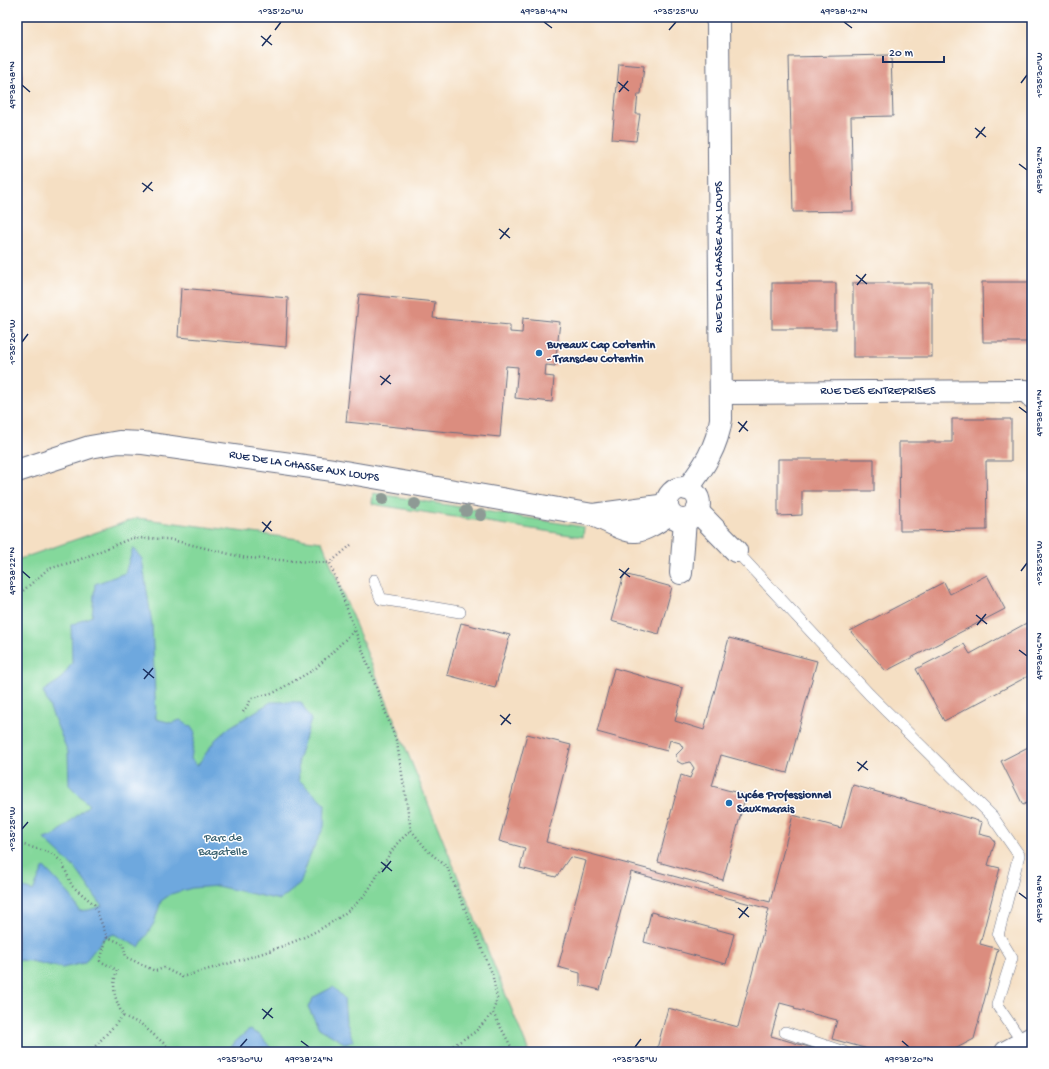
<svg xmlns="http://www.w3.org/2000/svg" width="1049" height="1069" viewBox="0 0 1049 1069" font-family="'Gochi Hand',sans-serif">
  <rect width="100%" height="100%" fill="#fff"/>
  <filter id="ink" filterUnits="userSpaceOnUse"><feTurbulence type="fractalNoise" baseFrequency=".025" numOctaves="2"/><feDisplacementMap in="SourceGraphic" scale="8" xChannelSelector="R" yChannelSelector="G"/><feConvolveMatrix kernelMatrix="1 2 1 2 8 2 1 2 1" color-interpolation-filters="sRGB"/></filter>
  <filter id="wash" filterUnits="userSpaceOnUse"><feTurbulence type="fractalNoise" baseFrequency=".012" numOctaves="4" result="noise"/><feDisplacementMap in="SourceGraphic" scale="16" xChannelSelector="R" yChannelSelector="G"/><feGaussianBlur stdDeviation="0.9" result="paint"/><feColorMatrix in="noise" values="0 0 0 0 0 0 0 0 0 0 0 0 0 0 0 0 0 1.4 0 .05"/><feComposite in="paint" operator="in"/></filter>
  <g filter="url(#wash)">
    <rect width="100%" height="100%" fill="#f5dfc3"/>
    <!-- green -->
    <g fill="#84d89b" stroke="#50847c">
      <polygon points="373,493 584,527 583,537 372,504"/>
      <polygon points="137,518 322,542 529,1052 17,1052 17,560"/>
    </g>
    <!-- water -->
    <g fill="#6ea8de" stroke="#446c9e">
      <polygon points="133,548 142,559 152,624 156,719 172,723 180,720 191,727 195,733 191,759 197,766 216,739 230,727 271,702 301,702 311,720 298,760 299,780 325,804 324,827 310,855 300,884 280,900 217,886 192,888 171,894 161,901 154,923 139,947 114,934 104,938 84,963 62,968 30,961 17,960 17,886 33,891 44,867 71,896 79,911 89,910 102,906 76,869 44,839 55,835 89,805 69,785 68,752 43,691 60,680 72,663 71,625 92,616 95,584 125,573"/>
      <polygon points="333,987 344,998 346,1021 353,1041 346,1044 319,1028 308,1007 314,997"/>
      <polygon points="249,1030 260,1035 274,1052 228,1052 235,1042"/>
    </g>
    <g id="blocks">
      <!-- building -->
      <g fill="#db8d7f">
        <polygon points="891,55 893,116 851,117 853,211 793,212 789,57"/>
        <polygon points="619,64 644,66 641,94 638,94 636,114 640,114 636,141 612,139"/>
        <polygon points="17,68 23,69 22,88 17,88"/>
        <polygon points="982,282 1032,282 1032,342 983,342"/>
        <rect x="772" y="283" width="64" height="46"/>
        <rect x="853" y="283" width="79" height="74"/>
        <polygon points="181,288 288,298 286,347 178,337"/>
        <polygon points="359,294 435,302 433,318 510,325 510,332 522,333 523,318 560,322 555,366 546,365 545,376 554,377 552,402 515,398 518,367 506,366 500,437 346,422"/>
        <polygon points="952,419 1011,419 1011,461 986,461 987,530 900,531 899,442 952,442"/>
        <polygon points="778,459 874,459 874,491 802,491 802,515 778,516"/>
        <polygon points="624,574 672,587 659,634 611,621"/>
        <polygon points="987,575 1005,609 886,671 850,631 944,582 950,594"/>
        <polygon points="1032,620 1032,674 944,721 916,669 964,644 970,654"/>
        <polygon points="461,623 510,635 495,688 447,675"/>
        <polygon points="729,638 817,661 787,773 721,755 712,786 746,795 723,880 658,862 681,775 690,778 694,768 690,762 682,764 677,761 676,755 683,748 680,743 670,740 667,751 597,732 614,668 683,688 675,721 704,730"/>
        <polygon points="527,734 571,745 546,842 770,902 793,815 841,828 853,785 982,822 979,834 991,837 995,842 988,865 1000,868 980,944 998,949 974,1039 949,1052 879,1052 832,1039 837,1020 794,1009 795,1007 780,1003 771,1036 826,1052 656,1052 668,1008 738,1027 769,909 631,872 600,990 580,985 580,973 558,967 586,861 570,857 556,877 520,868 525,848 499,841"/>
        <polygon points="1032,745 1032,800 1023,805 1001,761"/>
        <polygon points="651,912 734,934 726,964 644,942"/>
      </g>
    </g>
  </g>
  <g filter="url(#ink)">
    <use href="#blocks" fill-opacity="0" stroke="#676d81" stroke-width="1"/>
    <g fill="none" stroke-linecap="round" stroke-linejoin="round">
      <defs>
        <g id="service">
          <polyline points="736,551 869,694 992,816 1019,855 998,935 1012,958 997,1005 1023,1043"/>
          <polyline points="374,580 381,599 460,612"/>
          <polyline points="785,1032 844,1052"/>
        </g>
        <g id="minor">
          <polyline points="721,393 1026,391 1032,397"/>
          <path d="M17 471 90 447 119 442 143 443 333 470 593 515C636 533 629 540 670 514"/>
          <circle cx="683" cy="504" r="16"/>
          <path d="M687 489C704 467 717 447 721 419L718 23 716 17"/>
          <polyline points="697,511 736,551"/>
          <polyline points="593,515 667,505"/>
          <polyline points="681,573 685,520"/>
        </g>
        <polyline id="tertiary" points="1006,1052 1032,1038"/>
      </defs>
      <!-- service casing -->
      <use href="#service" stroke="#676d81" stroke-width="12"/>
      <!-- minor casing -->
      <use href="#minor" stroke="#676d81" stroke-width="24"/>
      <!-- tertiary casing -->
      <use href="#tertiary" stroke="#676d81" stroke-width="24"/>
      <!-- path -->
      <g stroke="#676d81" stroke-width="2.5" stroke-dasharray="1 3" stroke-linecap="butt">
        <polyline points="351,545 330,563 397,743 411,830 428,851 447,867 492,973 497,998 493,1013"/>
        <polyline points="17,596 48,569 76,561 132,538 168,539 246,558 330,563"/>
        <polyline points="243,712 252,698 275,692 315,669 355,630"/>
        <path d="M17 843 51 853 62 862 72 886 94 904 107 937 100 961 117 970C111 990 115 998 123 1016L141 1024 174 1052"/>
        <path d="M107 937 123 944 126 957 155 971 164 968 182 977C240 959 314 945 359 901 375 885 382 863 396 845 400 840 406 835 411 830"/>
        <polyline points="90,1052 123,1016"/>
        <polyline points="443,1052 475,1032 493,1013 514,1052"/>
        <polyline points="528,1052 540,1050"/>
      </g>
      <!-- service -->
      <use href="#service" stroke="#fff" stroke-width="11"/>
      <!-- minor -->
      <use href="#minor" stroke="#fff" stroke-width="22"/>
      <!-- tertiary -->
      <use href="#tertiary" stroke="#fff" stroke-width="22"/>
    </g>
    <!-- trees -->
    <g fill="#8e9a95">
      <circle cx="383" cy="499" r="6"/>
      <circle cx="415" cy="504" r="6"/>
      <circle cx="466" cy="511" r="6"/>
      <circle cx="481" cy="515" r="6"/>
    </g>
  </g>
  <!-- ticks -->
  <path fill="none" stroke="#1b2f5e" stroke-width="1.5" d="M544 22 552 28M844 22 852 28M275 30 281 22M669 30 676 22M261 36 272 45M262 46 271 35M618 82 629 91M1021 83 1027 75M22 85 30 92M619 92 628 81M975 128 986 137M976 138 985 127M1019 164 1027 170M142 183 153 191M143 192 152 182M499 229 510 238M500 239 509 228M856 275 867 284M857 285 866 274M22 342 28 334M380 376 391 384M381 385 390 375M1019 407 1027 413M738 422 748 431M739 432 747 421M262 522 272 531M263 532 271 521M619 569 630 577M22 571 30 578M1021 571 1027 563M620 578 629 568M976 615 987 624M977 625 986 614M1019 650 1027 656M143 669 154 678M144 679 153 668M500 715 511 724M501 725 510 714M857 762 868 770M858 771 867 761M22 829 28 822M381 862 392 871M382 872 391 861M1019 893 1027 899M738 908 749 917M739 918 748 907M262 1009 273 1018M263 1019 272 1008M301 1041 309 1047M902 1041 909 1047M240 1047 247 1039M635 1047 641 1039"/>
  <!-- markers -->
  <g fill="#1f6fb2" stroke="#fff" stroke-width="1.5">
    <circle cx="539" cy="353" r="4"/>
    <circle cx="729" cy="803" r="4"/>
  </g>
  <g text-anchor="middle" dominant-baseline="central" stroke-width="3" stroke-linejoin="round" paint-order="stroke">
    <!-- street labels -->
    <g font-size="12" fill="#1b2f5e" stroke="#fff">
      <text transform="translate(720 257) rotate(-90)">RUE DE LA CHASSE AUX LOUPS</text>
      <text x="878" y="392">RUE DES ENTREPRISES</text>
      <text transform="translate(304 467) rotate(9)">RUE DE LA CHASSE AUX LOUPS</text>
    </g>
    <!-- poi labels -->
    <g font-size="12" font-weight="bold" fill="#1b2f5e" stroke="#fff" text-anchor="start">
      <text x="547" y="346">Bureaux Cap Cotentin<tspan x="547" dy="14">- Transdev Cotentin</tspan></text>
      <text x="737" y="796">Lycée Professionnel<tspan x="737" dy="14">Sauxmarais</tspan></text>
    </g>
    <!-- park labels -->
    <g font-size="12" fill="#3a6270" stroke="#fff">
      <text x="223" y="839">Parc de<tspan x="223" dy="14">Bagatelle</tspan></text>
    </g>
  </g>
  <!-- margin -->
  <rect width="1049" height="1069" fill="none" stroke="#fff" stroke-width="44"/>
  <!-- scale -->
  <path d="M883 56v6h61v-6" fill="none" stroke="#1b2f5e" stroke-width="2"/>
  <text x="889" y="56" font-size="12" fill="#1b2f5e" stroke="#ffffff" stroke-width="3" paint-order="stroke">20 m</text>
  <rect x="22" y="22" width="1005" height="1025" fill="none" stroke="#1b2f5e" stroke-width="1.5"/>
  <g font-size="10" text-anchor="middle" fill="#1b2f5e">
    <text x="281" y="14">1°35'20"W</text>
    <text x="544" y="14">49°38'14"N</text>
    <text x="676" y="14">1°35'25"W</text>
    <text x="844" y="14">49°38'12"N</text>
    <text transform="translate(1038 75) rotate(-90)" y="4">1°35'30"W</text>
    <text transform="translate(11 85) rotate(-90)" y="4">49°38'18"N</text>
    <text transform="translate(1038 170) rotate(-90)" y="4">49°38'12"N</text>
    <text transform="translate(11 342) rotate(-90)" y="4">1°35'20"W</text>
    <text transform="translate(1038 413) rotate(-90)" y="4">49°38'14"N</text>
    <text transform="translate(1038 563) rotate(-90)" y="4">1°35'35"W</text>
    <text transform="translate(11 571) rotate(-90)" y="4">49°38'22"N</text>
    <text transform="translate(1038 656) rotate(-90)" y="4">49°38'16"N</text>
    <text transform="translate(11 829) rotate(-90)" y="4">1°35'25"W</text>
    <text transform="translate(1038 899) rotate(-90)" y="4">49°38'18"N</text>
    <text x="240" y="1062">1°35'30"W</text>
    <text x="309" y="1062">49°38'24"N</text>
    <text x="635" y="1062">1°35'35"W</text>
    <text x="909" y="1062">49°38'20"N</text>
  </g>
</svg>
